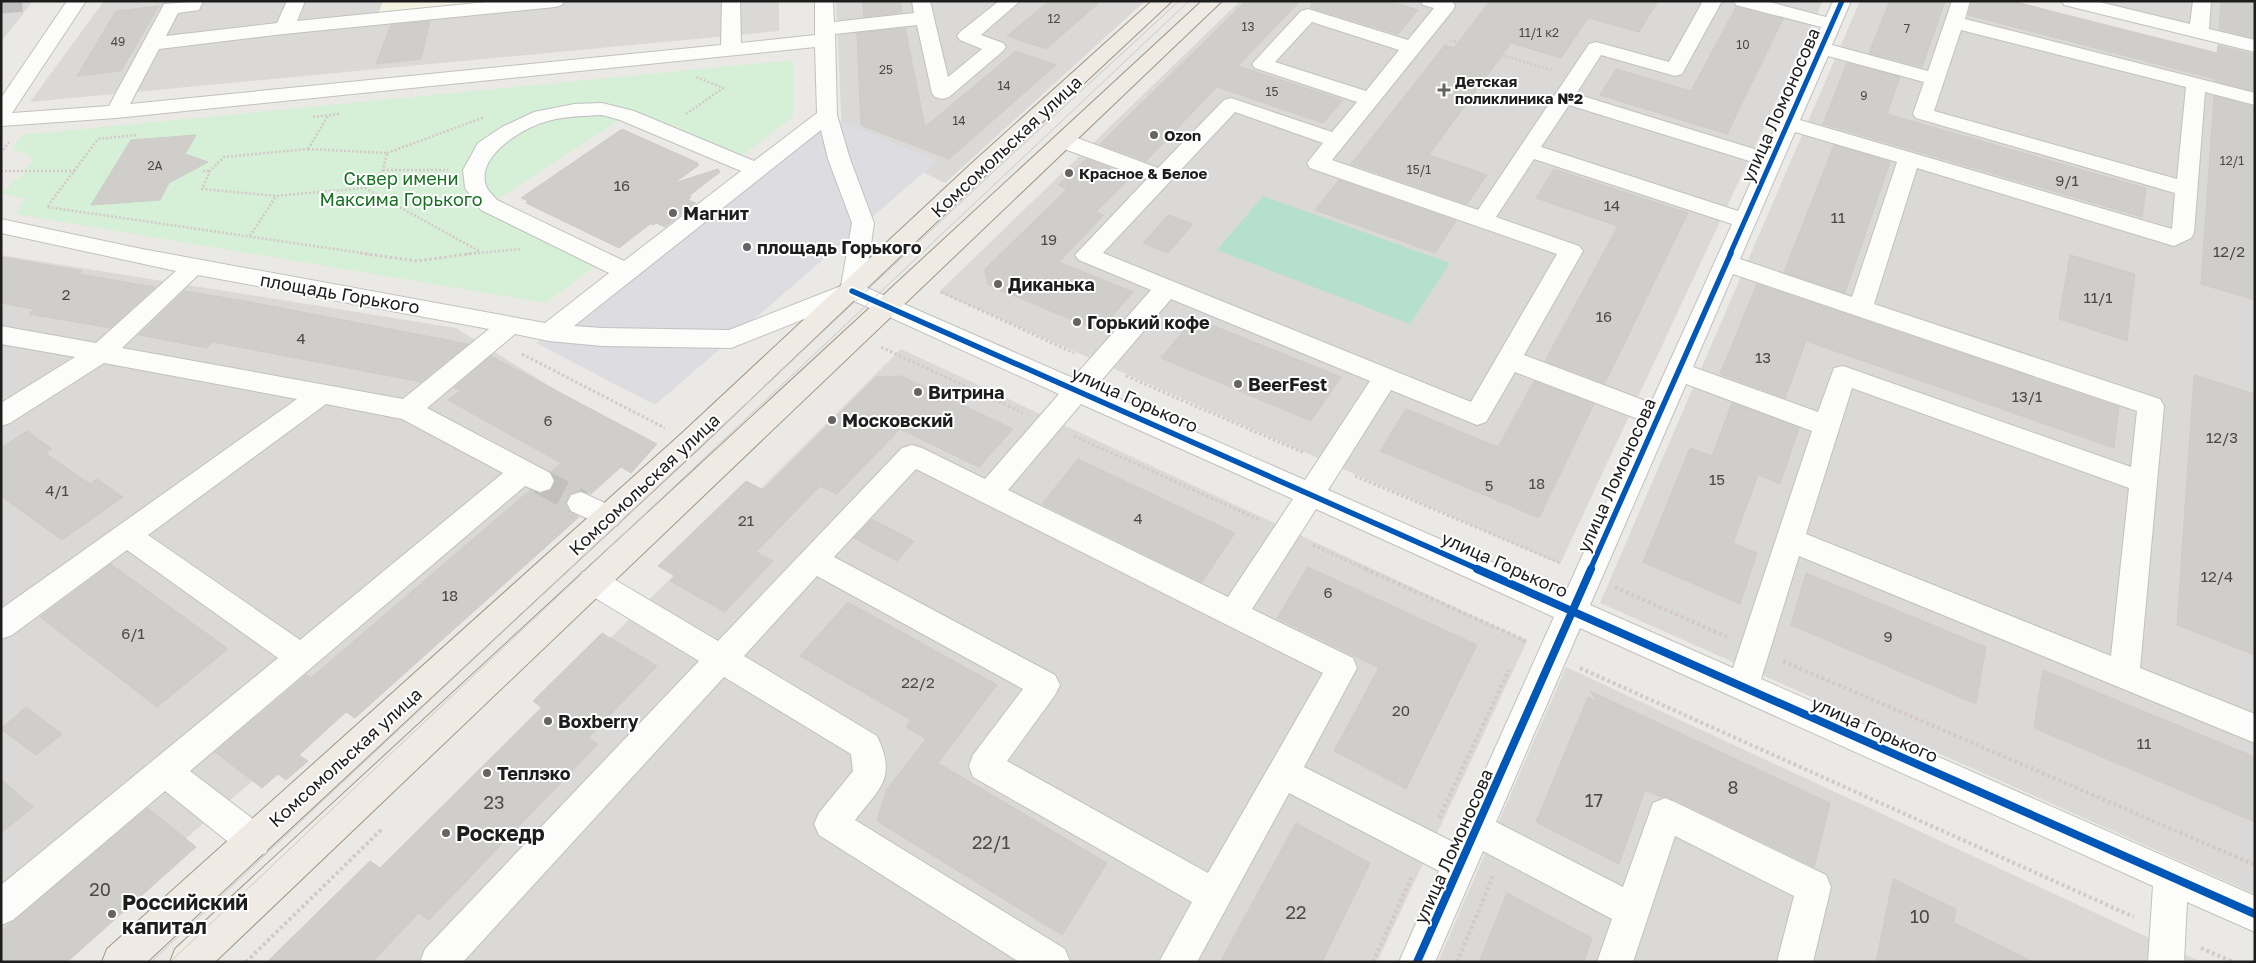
<svg xmlns="http://www.w3.org/2000/svg" width="2256" height="963" viewBox="0 0 2256 963" font-family="'Golos Text',sans-serif">
  <rect width="100%" height="100%" fill="#ebe9e6"/>
  <!-- residential -->
  <g fill="#dad9d7">
    <polygon points="1,1 33,1 1,42"/>
    <polygon points="104,1 779,1 779,31 30,102"/>
    <polygon points="836,1 1145,1 945,183 842,132"/>
    <polygon points="1240,1 1823,1 1560,564 939,292"/>
    <polygon points="1860,1 1973,1 2255,73 2255,894 1600,603"/>
    <polygon points="2086,1 2255,1 2255,43"/>
    <polygon points="1,255 456,328 643,444 43,962 1,962"/>
    <polygon points="901,349 1527,641 1377,962 285,962"/>
    <polygon points="1566,667 2201,962 1438,962"/>
  </g>
  <!-- education -->
  <polygon fill="#f4f3e2" points="383,1 520,1 378,14"/>
  <!-- park -->
  <polygon fill="#d6efd7" points="793,60 793,117 735,161 627,115 489,205 603,260 546,303 15,214 25,199 1,193 1,191 10,188 9,185 21,176 32,161 30,155 13,149 21,135"/>
  <!-- pitch -->
  <polygon fill="#b5dfce" points="1263,196 1450,263 1410,324 1217,250"/>
  <!-- plaza -->
  <polygon fill="#dddce0" points="827,115 937,161 655,405 536,343"/>
  <!-- building -->
  <g fill="#d0cecb" stroke="#cecbc8">
    <polygon points="862,1 900,1 902,12 864,17"/>
    <polygon points="1049,1 1101,1 1046,49 1007,36"/>
    <polygon points="1246,1 1300,1 1238,66 1343,100 1323,123 1217,87 1146,161 1100,144"/>
    <polygon points="1312,1 1388,1 1418,10 1398,34 1311,8"/>
    <polygon points="1490,1 1658,1 1639,32 1588,18 1561,58 1511,43 1429,155 1487,175 1467,204 1351,164 1445,45 1454,48"/>
    <polygon points="1890,1 1945,1 1922,67 1869,53"/>
    <polygon points="1972,1 2011,1 2217,53 2218,45 2255,54 2255,91 2215,81 2215,79 1968,15"/>
    <polygon points="2221,1 2255,1 2255,38 2219,29"/>
    <polygon points="159,6 121,71 77,76 116,11"/>
    <polygon points="1736,7 1783,19 1727,134 1600,95 1616,69 1691,91"/>
    <polygon points="430,21 421,59 376,64 391,25"/>
    <polygon points="905,28 925,127 1016,51 1056,65 949,159 861,125 857,33"/>
    <polygon points="1847,63 1900,77 1887,114 2146,188 2142,217 1823,124"/>
    <polygon points="2214,96 2255,107 2255,300 2201,284"/>
    <polygon points="622,129 698,163 697,164 699,165 674,183 718,169 720,172 689,196 691,197 688,200 696,203 665,227 656,223 653,225 650,224 619,248 526,203 528,201 521,198"/>
    <polygon points="196,135 185,154 208,162 169,183 160,200 91,205 131,140"/>
    <polygon points="1834,145 1890,162 1845,293 1784,272"/>
    <polygon points="1086,159 1132,176 1096,212 1104,215 1059,262 1133,292 1099,331 988,285 985,269 1067,189 1058,185"/>
    <polygon points="1554,169 1688,213 1605,383 1545,361 1618,226 1536,198"/>
    <polygon points="1339,180 1456,221 1435,253 1315,210"/>
    <polygon points="1168,215 1193,224 1168,253 1143,243"/>
    <polygon points="2070,255 2135,274 2127,341 2059,319"/>
    <polygon points="1,257 82,271 78,274 155,287 110,328 29,314 34,309 1,303"/>
    <polygon points="1757,284 2119,407 2114,448 1806,341 1785,398 1720,374"/>
    <polygon points="184,291 250,302 468,344 421,382 213,342 207,348 139,335"/>
    <polygon points="1194,318 1341,377 1311,421 1161,358"/>
    <polygon points="491,356 657,444 631,473 621,467 591,494 580,490 569,494 565,504 570,513 579,517 355,718 346,712 299,755 308,761 286,780 278,774 262,788 215,752 306,675 311,678 530,490 541,494 552,490 556,480 551,472 561,463 448,400 462,390 454,388"/>
    <polygon points="2194,375 2255,394 2255,655 2177,625"/>
    <polygon points="901,376 1013,429 979,467 900,429 837,494 820,486 756,552 773,561 725,612 670,581 675,576 658,566 746,481 763,490 876,377"/>
    <polygon points="1534,381 1594,404 1539,518 1380,451 1406,409 1498,447"/>
    <polygon points="1732,403 1799,428 1780,484 1758,475 1733,543 1757,553 1740,604 1643,562 1690,448 1712,456"/>
    <polygon points="27,431 52,449 45,453 90,484 97,479 123,497 62,540 1,496 1,448"/>
    <polygon points="1078,459 1235,533 1202,582 1042,504"/>
    <polygon points="872,519 914,541 897,561 854,538"/>
    <polygon points="111,564 228,649 157,707 40,617"/>
    <polygon points="1308,567 1477,645 1406,789 1334,751 1379,668 1277,618"/>
    <polygon points="1806,573 1986,647 1976,704 1791,625"/>
    <polygon points="848,602 997,685 938,763 1107,863 1062,935 877,821 887,789 926,739 906,727 911,720 800,656"/>
    <polygon points="602,633 657,666 588,738 598,744 429,920 419,913 372,962 267,962 370,861 380,868 542,708 533,701"/>
    <polygon points="2043,670 2255,757 2255,822 2034,728"/>
    <polygon points="1590,691 1830,803 1814,867 1678,801 1666,796 1661,797 1645,790 1619,864 1536,822 1588,697 1597,702"/>
    <polygon points="26,707 62,734 36,755 1,729"/>
    <polygon points="1,779 33,807 1,833"/>
    <polygon points="148,808 196,847 67,962 1,962 1,931"/>
    <polygon points="1296,823 1370,863 1322,962 1220,962"/>
    <polygon points="1893,879 1956,909 1954,923 2034,962 1876,962"/>
    <polygon points="1507,893 1592,938 1584,962 1479,962"/>
  </g>
  <g fill="none" stroke-linecap="round" stroke-linejoin="round">
    <!-- minor-tunnel-far1 -->
    <polyline stroke="#c2c0be" stroke-width="21" stroke-dasharray="21 11" stroke-linecap="butt" points="1,3 24,1"/>
    <!-- minor-tunnel -->
    <polyline stroke="#c2c0be" stroke-width="26" stroke-dasharray="26 13" stroke-linecap="butt" points="540,481 581,503"/>
    <defs>
      <g id="minor">
        <path d="M67 1H86L12 113 109 106 162 8 164 4 203 1 199 10 178 13 166 36 277 23 287 1H305L297 21 496 1H564L562 5 555 7 284 34 159 49 130 104 721 45 722 1H740L741 43 815 35V1H833L834 22 914 13 912 1H930L948 77 982 49 960 40 957 36 960 32 999 1H1020L981 35 1003 43 1006 47 1003 51 949 97 942 99 935 97 932 93 917 25 835 34 837 115 850 159 874 223 865 287 1073 378 1151 290 1079 260 1075 255 1147 179 1056 146 1053 141 1056 136 1064 135 1072 136 1158 168 1224 100 1231 98 1332 132 1357 102 1255 68 1252 64 1301 11 1308 9 1408 40 1434 8 1423 5 1421 1 1453 2 1455 6 1453 10 1332 160 1478 210 1589 44 1596 42 1669 62 1703 1H1722L1682 74 1675 76 1601 55 1576 94 1764 152 1821 27 1736 5 1734 1H1766L1826 17 1833 1H1851L1832 45 1928 71 1952 1H1970L1965 19 2255 93V105L2205 92 2194 233 2191 238 2174 246 1917 168 1874 304 2160 399 2164 406 2140 668 2255 714V743L1799 556 1761 679 2255 896V932L2187 902 2184 962H2148L2153 886 1580 628 1496 822 1623 887 1653 803 1665 798 1677 803 1826 875 1831 887 1813 962H1777L1794 896 1675 836 1633 962H1597L1612 919 1483 851 1435 962H1399L1439 871 1289 793 1197 962H1159L1192 902 973 777 969 766 973 755 1023 689 817 576 744 656 877 736C897 778 880 788 855 820L1065 949 1070 962H1019L819 835 814 824 819 813 853 771 851 754 724 677 463 962H420L425 949 699 661 582 590 577 581 582 572 592 569 602 572 718 641 902 448 912 445 922 448 985 479 1059 394 852 300 731 348 602 346 549 341 515 334 427 408 550 473 554 481 550 489 540 492 525 486 190 771 266 829 271 841 266 853 254 857 242 853 165 791 13 920 1 925V885L278 658 127 550 12 635 1 639V609L297 399 104 363 10 423 1 426V403L75 357 1 344V326L96 343 176 271 1 233V219L142 249 545 323 609 273 481 210 465 188 463 170 478 143 502 127 534 112 574 104 602 103 634 111 754 161 817 113 815 47 116 118 1 126V98ZM1312 22 1399 50 1366 91 1275 62ZM1961 30 2186 87 2177 179 1934 111ZM1828 56 1924 82 1913 114 1916 118 2175 193 2172 229 1800 120ZM1569 105 1759 164 1738 211 1541 147ZM1235 112 1323 143 1307 163 1310 168 1557 254 1471 402 1103 253ZM602 115 620 120 741 171 624 261 497 200C494 196 489 192 487 188 473 157 524 127 548 121 566 116 584 116 602 115ZM821 130 828 159 852 223 841 286 729 330 602 328 574 326ZM1795 132 1897 162 1852 297 1740 259ZM1534 159 1732 224 1651 403 1524 355 1583 251 1579 246 1496 217ZM1733 274 2137 411 2131 467 1843 366 1834 368 1818 412 1693 367ZM198 275 489 329 403 399 122 348ZM1171 299 1370 381 1305 480 1095 388ZM1515 372 1643 421 1565 594 1328 490 1391 390 1477 425 1486 422ZM1686 384 1812 431 1733 668 1590 605ZM1852 388 2129 488 2111 656 1806 534ZM326 404 402 419 503 473 300 640 148 535ZM1081 404 1293 499 1228 597 1008 490ZM916 469 1323 673 1208 873 1007 761 1055 695 1060 685 1055 675 834 557ZM1316 509 1554 617 1453 842 1304 767 1357 668 1353 658 1252 609Z"/>
        <polygon points="2062,1 2095,1 2190,24 2193,1 2211,1 2209,29 2255,40 2255,52 2064,5"/>
        <polygon points="581,492 618,509 622,517 618,525 608,528 571,511 567,503 571,495"/>
      </g>
      <g id="major">
        <polygon points="1152,1 1172,1 988,173 699,448 147,962 102,962 107,949 681,434 972,163"/>
        <polygon points="1202,1 1222,1 215,962 170,962 175,949"/>
      </g>
    </defs>
    <!-- minor casing -->
    <use href="#minor" stroke="#c2c1c0" stroke-width="2"/>
    <!-- major casing -->
    <use href="#major" stroke="#9f9785" stroke-width="2"/>
    <!-- path-far2 -->
    <g stroke="#d4c9c7" stroke-width="2.5" stroke-dasharray="2 2" stroke-linecap="butt">
      <polyline points="2010,1 2049,11"/>
      <polyline points="1450,40 1552,70"/>
      <polyline points="686,114 723,88 696,77"/>
      <polyline points="313,117 339,114"/>
      <polyline points="136,135 98,139 47,207 369,254"/>
      <polyline points="308,149 328,116"/>
      <polygon points="308,149 387,153 383,170 364,188 276,196 202,189 210,171 224,157"/>
      <polyline points="1,153 9,142"/>
      <polyline points="387,153 485,117"/>
      <polyline points="383,170 448,170"/>
      <polyline points="1,171 75,171"/>
      <polyline points="203,171 210,171"/>
      <polyline points="365,188 479,251"/>
      <polyline points="250,236 276,196"/>
      <polyline points="466,254 521,249"/>
    </g>
    <!-- path-far1 -->
    <g stroke="#d4c9c7" stroke-width="3" stroke-dasharray="2.5 2.5" stroke-linecap="butt">
      <polyline points="360,253 417,261 475,253"/>
      <polyline points="941,292 1074,353"/>
      <polyline points="881,347 1023,413"/>
      <polyline points="522,354 665,428"/>
      <polyline points="1126,376 1304,453"/>
      <polyline points="1074,436 1260,520"/>
      <polyline points="1355,476 1560,563"/>
      <polyline points="1313,545 1368,570"/>
    </g>
    <!-- path -->
    <g stroke="#d4c9c7" stroke-width="4" stroke-dasharray="3 3" stroke-linecap="butt">
      <polyline points="1365,569 1524,640 1523,642"/>
      <polyline points="1615,587 1727,637"/>
      <polyline points="1783,661 2255,865"/>
      <polyline points="1580,668 2134,917"/>
      <polyline points="1439,818 1509,670"/>
      <polyline points="2201,948 2233,962"/>
      <polyline points="246,962 382,829"/>
      <polyline points="1373,962 1412,876"/>
      <polyline points="1457,962 1494,874"/>
    </g>
    <!-- minor -->
    <use href="#minor" fill="#fcfcfb" fill-rule="evenodd"/>
    <!-- major -->
    <use href="#major" fill="#efebe4" fill-rule="evenodd"/>
    <!-- tram -->
    <g stroke="#cacac9" stroke-width="1">
      <polyline points="151,962 992,173 1179,1"/>
      <polyline points="170,962 1189,1"/>
    </g>
    <defs>
      <polyline id="cycleway-far2" points="1730,254 1842,1"/>
      <g id="cycleway-far1">
        <polyline points="852,291 1480,570"/>
        <polyline points="1590,570 1731,253"/>
      </g>
      <g id="cycleway">
        <polyline points="1477,569 2255,914"/>
        <polyline points="1417,962 1591,569"/>
      </g>
    </defs>
    <!-- cycleway-far2 casing -->
    <use href="#cycleway-far2" stroke="#fff" stroke-width="8"/>
    <!-- cycleway-far1 casing -->
    <use href="#cycleway-far1" stroke="#fff" stroke-width="9"/>
    <!-- cycleway casing -->
    <use href="#cycleway" stroke="#fff" stroke-width="11"/>
    <!-- cycleway-far2 -->
    <use href="#cycleway-far2" stroke="#0057b8" stroke-width="5"/>
    <!-- cycleway-far1 -->
    <use href="#cycleway-far1" stroke="#0057b8" stroke-width="5.5"/>
    <!-- cycleway -->
    <use href="#cycleway" stroke="#0057b8" stroke-width="8"/>
  </g>
  <!-- markers -->
  <g fill="#656463" stroke="#fff" stroke-width="2">
    <path d="M1441.5 82.5h5v5h5v5h-5v5h-5v-5h-5v-5h5z"/>
    <circle cx="1154" cy="135" r="5"/>
    <circle cx="1069" cy="173" r="5"/>
    <circle cx="673" cy="213" r="5"/>
    <circle cx="747" cy="247" r="5"/>
    <circle cx="998" cy="284" r="5"/>
    <circle cx="1077" cy="322" r="5"/>
    <circle cx="1238" cy="384" r="5"/>
    <circle cx="918" cy="392" r="5"/>
    <circle cx="832" cy="420" r="5"/>
    <circle cx="548" cy="721" r="5"/>
    <circle cx="487" cy="773" r="5"/>
    <circle cx="446" cy="833" r="5"/>
    <circle cx="112" cy="914" r="5"/>
  </g>
  <g text-anchor="middle" dominant-baseline="central" stroke-width="4" stroke-linejoin="round" paint-order="stroke">
    <!-- far-number labels -->
    <g font-size="12" fill="#4a4948">
      <text x="1054" y="18">12</text>
      <text x="1248" y="26">13</text>
      <text x="1907" y="28">7</text>
      <text x="1539" y="32">11/1 к2</text>
      <text x="118" y="41">49</text>
      <text x="1743" y="44">10</text>
      <text x="886" y="69">25</text>
      <text x="1004" y="85">14</text>
      <text x="1272" y="91">15</text>
      <text x="1864" y="95">9</text>
      <text x="959" y="120">14</text>
      <text x="2232" y="160">12/1</text>
      <text x="155" y="165">2А</text>
      <text x="1419" y="169">15/1</text>
    </g>
    <!-- far-poi labels -->
    <g font-size="15" font-weight="bold" fill="#1d1d1d" stroke="#fff" text-anchor="start">
      <text x="1455" y="81">Детская<tspan x="1455" dy="17">поликлиника №2</tspan></text>
      <text x="1164" y="135">Ozon</text>
      <text x="1079" y="173">Красное &amp; Белое</text>
    </g>
    <!-- number labels -->
    <g font-size="15" fill="#4a4948">
      <text x="2067" y="180">9/1</text>
      <text x="622" y="185">16</text>
      <text x="1612" y="205">14</text>
      <text x="1838" y="217">11</text>
      <text x="1049" y="239">19</text>
      <text x="2229" y="251">12/2</text>
      <text x="66" y="294">2</text>
      <text x="2098" y="297">11/1</text>
      <text x="1604" y="316">16</text>
      <text x="301" y="338">4</text>
      <text x="1763" y="357">13</text>
      <text x="2027" y="396">13/1</text>
      <text x="548" y="420">6</text>
      <text x="2222" y="437">12/3</text>
      <text x="1717" y="479">15</text>
      <text x="1537" y="483">18</text>
      <text x="1489" y="485">5</text>
      <text x="57" y="490">4/1</text>
      <text x="1138" y="518">4</text>
      <text x="746" y="520">21</text>
      <text x="2217" y="576">12/4</text>
      <text x="1328" y="592">6</text>
      <text x="450" y="595">18</text>
      <text x="133" y="633">6/1</text>
      <text x="1888" y="636">9</text>
      <text x="918" y="682">22/2</text>
      <text x="1401" y="710">20</text>
      <text x="2144" y="743">11</text>
    </g>
    <!-- street labels -->
    <g font-size="18" fill="#1d1d1d" stroke="#fff">
      <text transform="translate(1780 105) rotate(-66)">улица Ломоносова</text>
      <text transform="translate(1006 146) rotate(-43)">Комсомольская улица</text>
      <text transform="translate(340 293) rotate(10)">площадь Горького</text>
      <text transform="translate(1135 399) rotate(24)">улица Горького</text>
      <text transform="translate(1616 475) rotate(-66)">улица Ломоносова</text>
      <text transform="translate(644 484) rotate(-43)">Комсомольская улица</text>
      <text transform="translate(1505 564) rotate(24)">улица Горького</text>
      <text transform="translate(1875 729) rotate(24)">улица Горького</text>
      <text transform="translate(345 757) rotate(-42)">Комсомольская улица</text>
      <text transform="translate(1453 846) rotate(-66)">улица Ломоносова</text>
    </g>
    <!-- park labels -->
    <g font-size="18" fill="#157120" stroke="#fff">
      <text x="401" y="178">Сквер имени<tspan x="401" dy="21">Максима Горького</tspan></text>
    </g>
    <!-- poi labels -->
    <g font-size="18" font-weight="bold" fill="#1d1d1d" stroke="#fff" text-anchor="start">
      <text x="683" y="213">Магнит</text>
      <text x="757" y="247">площадь Горького</text>
      <text x="1008" y="284">Диканька</text>
      <text x="1087" y="322">Горький кофе</text>
      <text x="1248" y="384">BeerFest</text>
      <text x="928" y="392">Витрина</text>
      <text x="842" y="420">Московский</text>
      <text x="558" y="721">Boxberry</text>
      <text x="497" y="773">Теплэко</text>
    </g>
    <!-- near-number labels -->
    <g font-size="18" fill="#4a4948">
      <text x="1733" y="787">8</text>
      <text x="1594" y="800">17</text>
      <text x="494" y="802">23</text>
      <text x="991" y="842">22/1</text>
      <text x="100" y="889">20</text>
      <text x="1296" y="912">22</text>
      <text x="1920" y="916">10</text>
    </g>
    <!-- near-poi labels -->
    <g font-size="21" font-weight="bold" fill="#1d1d1d" stroke="#fff" text-anchor="start">
      <text x="456" y="833">Роскедр</text>
      <text x="122" y="902">Российский<tspan x="122" dy="24">капитал</tspan></text>
    </g>
  </g>
  <!-- border -->
  <rect width="2256" height="963" fill="none" stroke="#1d1d1d" stroke-width="5"/>
</svg>
